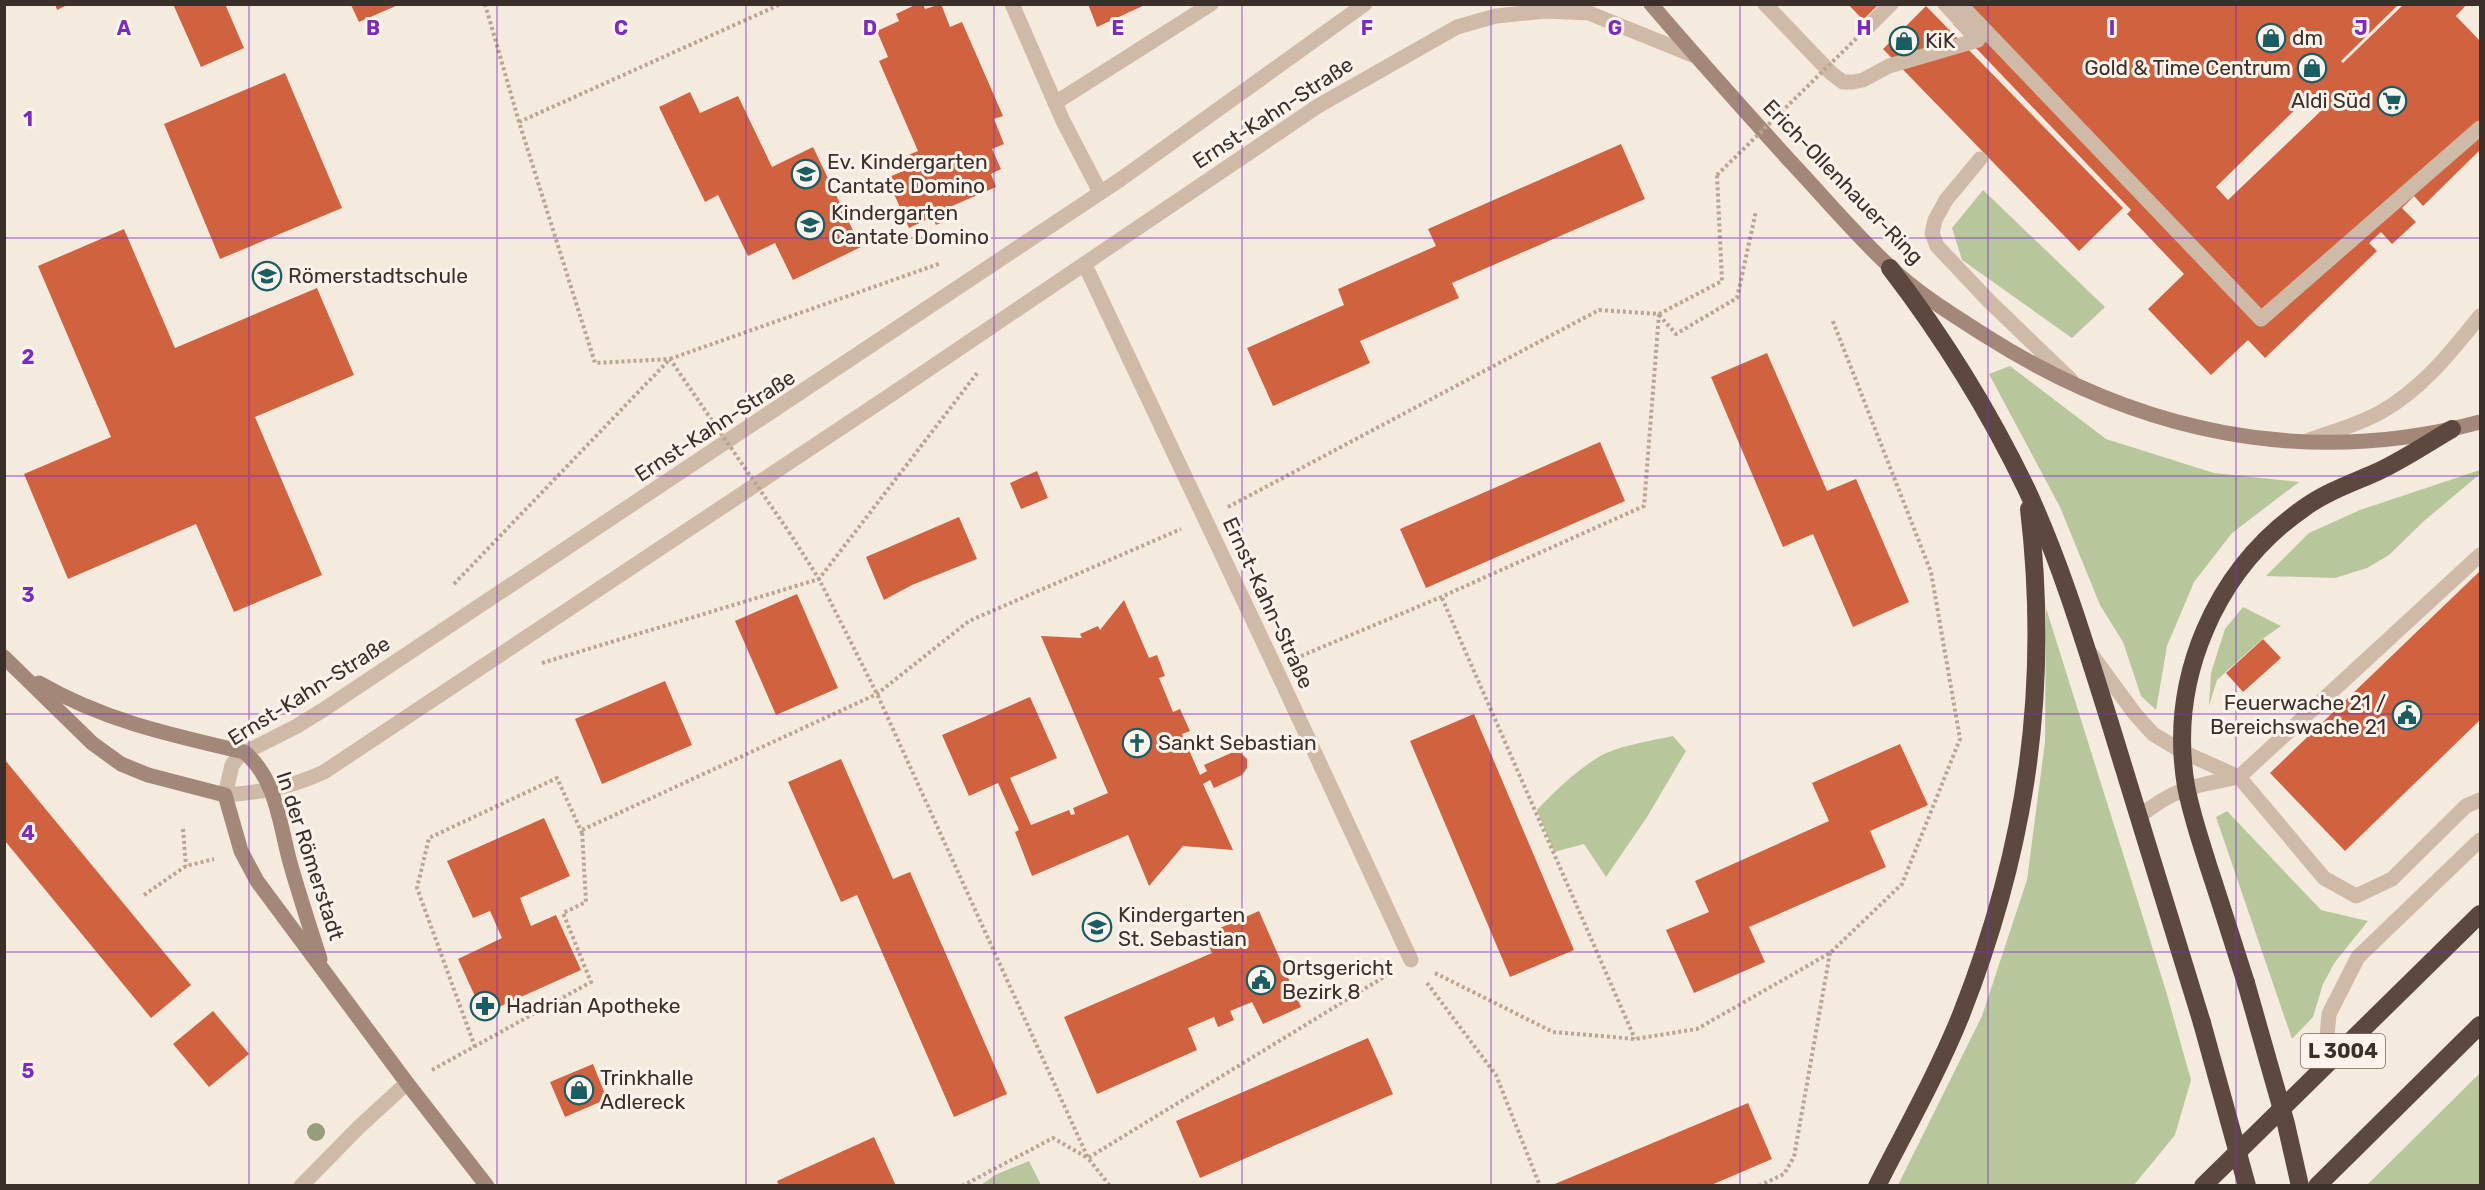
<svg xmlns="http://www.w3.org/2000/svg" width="2485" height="1190" font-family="Rubik,sans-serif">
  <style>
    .green { fill: #b8c69c }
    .building { fill: #d16240; fill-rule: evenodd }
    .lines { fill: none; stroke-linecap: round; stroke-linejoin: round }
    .path { stroke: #bba492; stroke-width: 4; stroke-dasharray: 3 3; stroke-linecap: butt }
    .lane { stroke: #cfbaa8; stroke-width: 15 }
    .street { stroke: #cfbaa8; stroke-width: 15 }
    .secondary { stroke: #a38879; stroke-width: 15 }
    .highway { stroke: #5d483f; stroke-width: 18 }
    .path-bridge { stroke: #bba492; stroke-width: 4; stroke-dasharray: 3 3; stroke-linecap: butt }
    .highway-bridge { stroke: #5d483f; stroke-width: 18 }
    .tree { fill: #979c7b }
    .grid { fill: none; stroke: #7b2cbf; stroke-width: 1.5; stroke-opacity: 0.55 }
    .labels { text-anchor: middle; stroke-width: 6; stroke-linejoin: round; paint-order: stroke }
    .shield { fill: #fcf4ec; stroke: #756a64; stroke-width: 1.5 }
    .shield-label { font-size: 20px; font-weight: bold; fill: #3b2f29 }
    .poi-label { font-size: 21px; fill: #3b2f29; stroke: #fcf4ec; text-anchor: start }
    .street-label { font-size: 21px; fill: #3b2f29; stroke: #fcf4ec }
    .grid-label { font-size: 20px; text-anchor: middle; font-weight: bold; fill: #7b2cbf; stroke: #fcf4ec; stroke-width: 6; stroke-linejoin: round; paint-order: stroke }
  </style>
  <rect width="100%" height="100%" fill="#f5eade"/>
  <!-- green -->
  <g class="green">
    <path d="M1983 190 2105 307 2072 338 1962 260 1952 228Z"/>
    <path d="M2010 366 2106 439 2214 473 2299 482 2232 533 2194 582 2167 646 2156 710 2141 696 2123 642 2100 605 2060 507 1989 374Z"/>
    <path d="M2480 470V474L2424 521 2389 555 2367 568 2335 578 2266 576 2309 533 2360 510Z"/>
    <path d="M2243 607 2281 626 2261 640 2217 680 2209 706 2211 673 2225 629Z"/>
    <path d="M2046 608 2166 991 2191 1080 2175 1135 2134 1185H1898L1982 1016 2027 880 2045 742Z"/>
    <path d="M1673 736 1686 751 1647 817 1606 877 1584 844 1554 852 1537 810C1555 791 1575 772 1597 758 1616 746 1650 741 1673 736Z"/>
    <path d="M2227 811 2321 910 2368 921 2335 962 2323 984 2313 1017 2292 1039 2216 817Z"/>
    <path d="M2480 1073V1185H2367Z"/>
    <path d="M1029 1161 1041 1185H981L995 1175Z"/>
  </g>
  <!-- building -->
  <g class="building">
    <path d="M55 4H69L57 10Z"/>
    <path d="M173 4H225L244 48 201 67Z"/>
    <path d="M917 4H923L925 9 941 4 950 27 962 22 1003 116 994 119 1004 144 992 149 1001 169 991 174 996 187 952 206 957 216 936 225 932 217 909 228 887 178 912 167 906 156 918 151 879 61 888 57 877 31 899 21 896 14Z"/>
    <path d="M1088 4H1147L1097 27Z"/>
    <path d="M1848 4H1879L1863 20Z"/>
    <path d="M1973 4H2399L2341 61 2343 63 2404 4H2467L2456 16 2480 41V150L2423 206 2414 196 2402 208 2416 222 2392 244 2381 232 2369 243 2377 251 2265 358 2248 340 2211 375 2148 309 2184 274 2127 214 2131 210 1953 24ZM2311 94 2324 108 2228 200 2216 187Z"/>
    <path d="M351 5H398L359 22Z"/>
    <path d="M1926 6 2123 208 2079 251 1883 49Z"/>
    <path d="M285 73 342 208 220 259 164 124Z"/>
    <path d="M690 92 700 113 738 96 772 167 813 147 861 247 793 280 775 243 748 256 718 195 705 202 659 107Z"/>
    <path d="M1621 144 1645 199 1452 283 1459 298 1360 341 1370 363 1273 406 1247 348 1344 305 1338 289 1436 246 1428 229Z"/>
    <path d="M124 229 175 348 317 288 354 375 255 417 322 575 234 612 196 524 68 579 24 474 111 437 38 266Z"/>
    <path d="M1767 353 1827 491 1856 479 1909 602 1853 627 1813 534 1783 547 1711 377Z"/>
    <path d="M1600 442 1625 501 1426 588 1400 529Z"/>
    <path d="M1037 471 1048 498 1021 509 1010 483Z"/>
    <path d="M959 517 977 559 912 585 884 600 866 557Z"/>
    <path d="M2480 571V720L2345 851 2270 773Z"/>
    <path d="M797 594 838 688 776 715 735 621Z"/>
    <path d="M1124 600 1149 658 1157 655 1165 676 1159 678 1173 712 1180 709 1190 731 1182 734 1200 775 1207 771 1204 765 1231 753H1241L1247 759V768L1242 775 1214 788 1210 780 1203 784 1233 850 1183 846 1149 886 1128 835 1032 876 1015 832 1019 830 998 783 969 796 942 735 1030 697 1057 758 1010 778 1031 825 1069 810 1071 815 1075 814 1073 808 1108 793 1041 636 1082 638 1080 634 1098 626 1100 630Z"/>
    <path d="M2263 639 2281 658 2243 692 2226 673Z"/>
    <path d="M665 681 692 745 602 784 575 719Z"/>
    <path d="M1474 714 1574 950 1510 977 1410 741Z"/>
    <path d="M1900 744 1928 805 1870 831 1886 867 1749 927 1765 962 1694 993 1666 930 1709 912 1695 881 1829 821 1812 783Z"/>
    <path d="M841 759 893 879 910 872 1007 1094 954 1117 857 895 841 902 788 782Z"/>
    <path d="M5 760 191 985 151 1018 5 841Z"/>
    <path d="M544 818 570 876 520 898 531 926 556 915 581 970 483 1014 458 959 502 938 490 911 473 918 447 861Z"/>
    <path d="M1259 911 1301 1007 1263 1024 1252 1002 1230 1011 1234 1020 1218 1027 1214 1017 1188 1028 1197 1050 1097 1094 1064 1017 1212 953 1204 935Z"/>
    <path d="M213 1011 249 1054 209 1087 173 1044Z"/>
    <path d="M1368 1038 1393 1094 1200 1178 1176 1121Z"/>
    <path d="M593 1064 607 1099 565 1117 550 1082Z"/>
    <path d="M1748 1103 1772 1159 1709 1186H1550Z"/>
    <path d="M874 1137 896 1186H779L777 1181Z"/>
  </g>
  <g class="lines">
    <!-- path -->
    <g class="path">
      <path d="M485 4 519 122 595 363 670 359 700 403"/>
      <path d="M519 122 781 4"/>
      <path d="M1659 315 1676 334 1737 298 1756 211"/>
      <path d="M1228 507 1599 310 1659 314 1722 281 1717 175"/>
      <path d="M789 532 819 579 877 694 1088 1158 1110 1186"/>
      <path d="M454 584 670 359 941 263"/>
      <path d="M1442 598 1635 1039"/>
      <path d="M1301 656 1441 597 1644 506 1659 314"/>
      <path d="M542 663 819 579 978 372"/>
      <path d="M183 829 186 866"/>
      <path d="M144 895 186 866 214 859"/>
      <path d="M1435 973 1553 1032 1635 1039 1697 1029 1830 953 1902 884 1960 739 1931 572 1832 319"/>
      <path d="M1427 983 1496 1075 1540 1186"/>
      <path d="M475 1047 417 888 429 838 557 778 582 833"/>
      <path d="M432 1070 591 982 563 913 586 902 582 830 877 694 969 621 1181 529"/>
      <path d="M962 1186 1053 1138 1088 1158 1387 975"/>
      <path d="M1759 1186 1784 1174 1794 1157 1830 953"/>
    </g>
    <!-- lane -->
    <g class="lane">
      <path d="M1765 4 1831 73 1843 82H1853L1863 80 1889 66 1978 40 1945 4"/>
      <path d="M1960 4 2261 319 2480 128"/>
      <path d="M1055 103 1211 4"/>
      <path d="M1980 159 1946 200 1935 220 1932 233 1937 246 1989 301 2071 380"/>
      <path d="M2307 441C2331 432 2358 425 2381 412 2422 389 2451 352 2480 316"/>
      <path d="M2091 654 2135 714 2153 734 2183 752 2239 777 2324 878 2356 896 2392 879 2466 806 2480 800"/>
      <path d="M2140 816C2176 787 2195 786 2239 777L2480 555"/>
      <path d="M2324 1069 2329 1014 2358 957 2480 840"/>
    </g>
    <!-- street -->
    <g class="street">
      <path d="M1012 4 1063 121 1100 192"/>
      <path d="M1365 4 1121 179 323 710 297 726 240 755 232 765 225 795C263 792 289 788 324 772L892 394 1318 106 1457 27 1496 16 1546 11 1589 13 1695 56"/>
      <path d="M1868 27 1891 4"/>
      <path d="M1085 265 1275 667 1411 960"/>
      <path d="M301 1186 359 1127 407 1083"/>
    </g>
    <!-- secondary -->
    <g class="secondary">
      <path d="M1651 4C1696 57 1743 109 1790 161 1823 196 1854 233 1889 266 1917 293 1953 315 1986 336 2137 432 2305 469 2480 422"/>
      <path d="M4 657 92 743 121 764 148 775 225 795 241 851 257 881 407 1083 487 1186"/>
      <path d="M39 683C105 721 171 735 244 752 277 778 280 828 291 866 300 897 310 928 320 959"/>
    </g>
    <!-- highway -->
    <g class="highway">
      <path d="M1890 268C1943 337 1988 409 2026 488 2061 563 2085 644 2110 723 2141 823 2172 923 2202 1023"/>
      <path d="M2246 983C2233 943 2221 904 2208 865 2200 839 2191 813 2186 786 2168 679 2215 570 2304 508 2326 492 2352 483 2377 472 2403 460 2428 443 2452 429"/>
      <path d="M1877 1186C1906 1129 1937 1074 1961 1015 2027 847 2050 688 2029 509"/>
      <path d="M2203 1186 2480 914"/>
      <path d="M2317 1186 2480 1025"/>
    </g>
    <!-- path-bridge -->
    <g class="path-bridge">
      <path d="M1717 175 1868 27"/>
      <path d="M700 403 789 532"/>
    </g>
    <!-- highway-bridge -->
    <g class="highway-bridge">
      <path d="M2246 983 2286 1124 2300 1186"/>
      <path d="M2202 1023 2247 1186"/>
    </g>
  </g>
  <!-- trees -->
  <circle class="tree" cx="316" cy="1132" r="9"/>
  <!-- grid -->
  <path class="grid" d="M249 4V1186M497 4V1186M746 4V1186M994 4V1186M1242 4V1186M1491 4V1186M1740 4V1186M1988 4V1186M2236 4V1186M4 238H2480M4 476H2480M4 714H2480M4 952H2480"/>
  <!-- icons -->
  <defs>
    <g id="shop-ring" transform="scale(1.5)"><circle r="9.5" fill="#fcf4ec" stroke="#1a5d62" stroke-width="1.5"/><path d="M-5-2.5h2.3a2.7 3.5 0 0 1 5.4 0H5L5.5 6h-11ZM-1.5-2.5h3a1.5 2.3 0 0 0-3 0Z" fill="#1a5d62"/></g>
    <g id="supermarket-ring" transform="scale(1.5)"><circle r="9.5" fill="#fcf4ec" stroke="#1a5d62" stroke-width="1.5"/><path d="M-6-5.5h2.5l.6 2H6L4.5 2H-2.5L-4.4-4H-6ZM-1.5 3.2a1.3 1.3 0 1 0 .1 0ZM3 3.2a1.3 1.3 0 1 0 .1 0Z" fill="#1a5d62"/></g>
    <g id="school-ring" transform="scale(1.5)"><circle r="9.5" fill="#fcf4ec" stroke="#1a5d62" stroke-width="1.5"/><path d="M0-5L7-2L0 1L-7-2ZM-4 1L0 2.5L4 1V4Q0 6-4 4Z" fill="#1a5d62"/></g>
    <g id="civic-ring" transform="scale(1.5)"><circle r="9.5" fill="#fcf4ec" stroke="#1a5d62" stroke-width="1.5"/><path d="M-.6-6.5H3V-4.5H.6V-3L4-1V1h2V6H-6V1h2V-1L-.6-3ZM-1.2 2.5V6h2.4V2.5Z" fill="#1a5d62"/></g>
    <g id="church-ring" transform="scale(1.5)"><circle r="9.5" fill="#fcf4ec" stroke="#1a5d62" stroke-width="1.5"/><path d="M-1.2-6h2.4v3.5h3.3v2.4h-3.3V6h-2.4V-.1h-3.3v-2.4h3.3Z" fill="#1a5d62"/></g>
    <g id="pharmacy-ring" transform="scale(1.5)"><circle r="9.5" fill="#fcf4ec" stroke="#1a5d62" stroke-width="1.5"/><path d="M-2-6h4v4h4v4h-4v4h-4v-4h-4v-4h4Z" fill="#1a5d62"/></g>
  </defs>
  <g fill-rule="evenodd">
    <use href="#shop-ring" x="2271" y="38"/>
    <use href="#shop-ring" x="1904" y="41"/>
    <use href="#shop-ring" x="2312" y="68"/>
    <use href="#supermarket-ring" x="2392" y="101"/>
    <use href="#school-ring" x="806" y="174"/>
    <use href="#school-ring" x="810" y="225"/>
    <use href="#school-ring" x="267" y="276"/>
    <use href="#civic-ring" x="2407" y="715"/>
    <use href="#church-ring" x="1137" y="743"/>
    <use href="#school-ring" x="1097" y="927"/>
    <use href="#civic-ring" x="1261" y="980"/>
    <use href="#pharmacy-ring" x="485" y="1006"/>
    <use href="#shop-ring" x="579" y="1090"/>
  </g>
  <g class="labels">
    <!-- shield labels -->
    <rect class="shield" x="2301" y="1034" width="84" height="34" rx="4.5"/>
    <g class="shield-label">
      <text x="2343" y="1058">L 3004</text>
    </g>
    <!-- poi labels -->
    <g class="poi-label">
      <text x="2292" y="45">dm</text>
      <text x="1925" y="48">KiK</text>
      <text x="2291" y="75" text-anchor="end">Gold &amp; Time Centrum</text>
      <text x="2371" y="108" text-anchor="end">Aldi Süd</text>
      <text x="827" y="169">Ev. Kindergarten<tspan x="827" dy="24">Cantate Domino</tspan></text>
      <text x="831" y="220">Kindergarten<tspan x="831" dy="24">Cantate Domino</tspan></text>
      <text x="288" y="283">Römerstadtschule</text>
      <text x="2386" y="710" text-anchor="end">Feuerwache 21 /<tspan x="2386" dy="24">Bereichswache 21</tspan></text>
      <text x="1158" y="750">Sankt Sebastian</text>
      <text x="1118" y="922">Kindergarten<tspan x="1118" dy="24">St. Sebastian</tspan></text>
      <text x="1282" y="975">Ortsgericht<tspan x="1282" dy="24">Bezirk 8</tspan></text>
      <text x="506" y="1013">Hadrian Apotheke</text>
      <text x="600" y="1085">Trinkhalle<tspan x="600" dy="24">Adlereck</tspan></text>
    </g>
    <!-- street labels -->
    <g class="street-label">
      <text transform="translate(1273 113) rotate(-33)" y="7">Ernst-Kahn-Straße</text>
      <text transform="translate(1843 182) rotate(46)" y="7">Erich-Ollenhauer-Ring</text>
      <text transform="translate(715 426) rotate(-33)" y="7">Ernst-Kahn-Straße</text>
      <text transform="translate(1268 603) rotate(65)" y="7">Ernst-Kahn-Straße</text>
      <text transform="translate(309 691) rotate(-32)" y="7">Ernst-Kahn-Straße</text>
      <text transform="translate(310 856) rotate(72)" y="7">In der Römerstadt</text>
    </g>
  </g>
  <g class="grid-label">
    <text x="124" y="35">A</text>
    <text x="373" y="35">B</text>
    <text x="621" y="35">C</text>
    <text x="870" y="35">D</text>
    <text x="1118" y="35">E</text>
    <text x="1367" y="35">F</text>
    <text x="1615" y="35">G</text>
    <text x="1864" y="35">H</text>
    <text x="2112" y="35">I</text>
    <text x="2361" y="35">J</text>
    <text x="28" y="126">1</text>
    <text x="28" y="364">2</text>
    <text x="28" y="602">3</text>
    <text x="28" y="840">4</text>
    <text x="28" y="1078">5</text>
  </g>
  <!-- border -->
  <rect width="2485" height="1190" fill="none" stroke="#3b2f29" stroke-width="12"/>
</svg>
